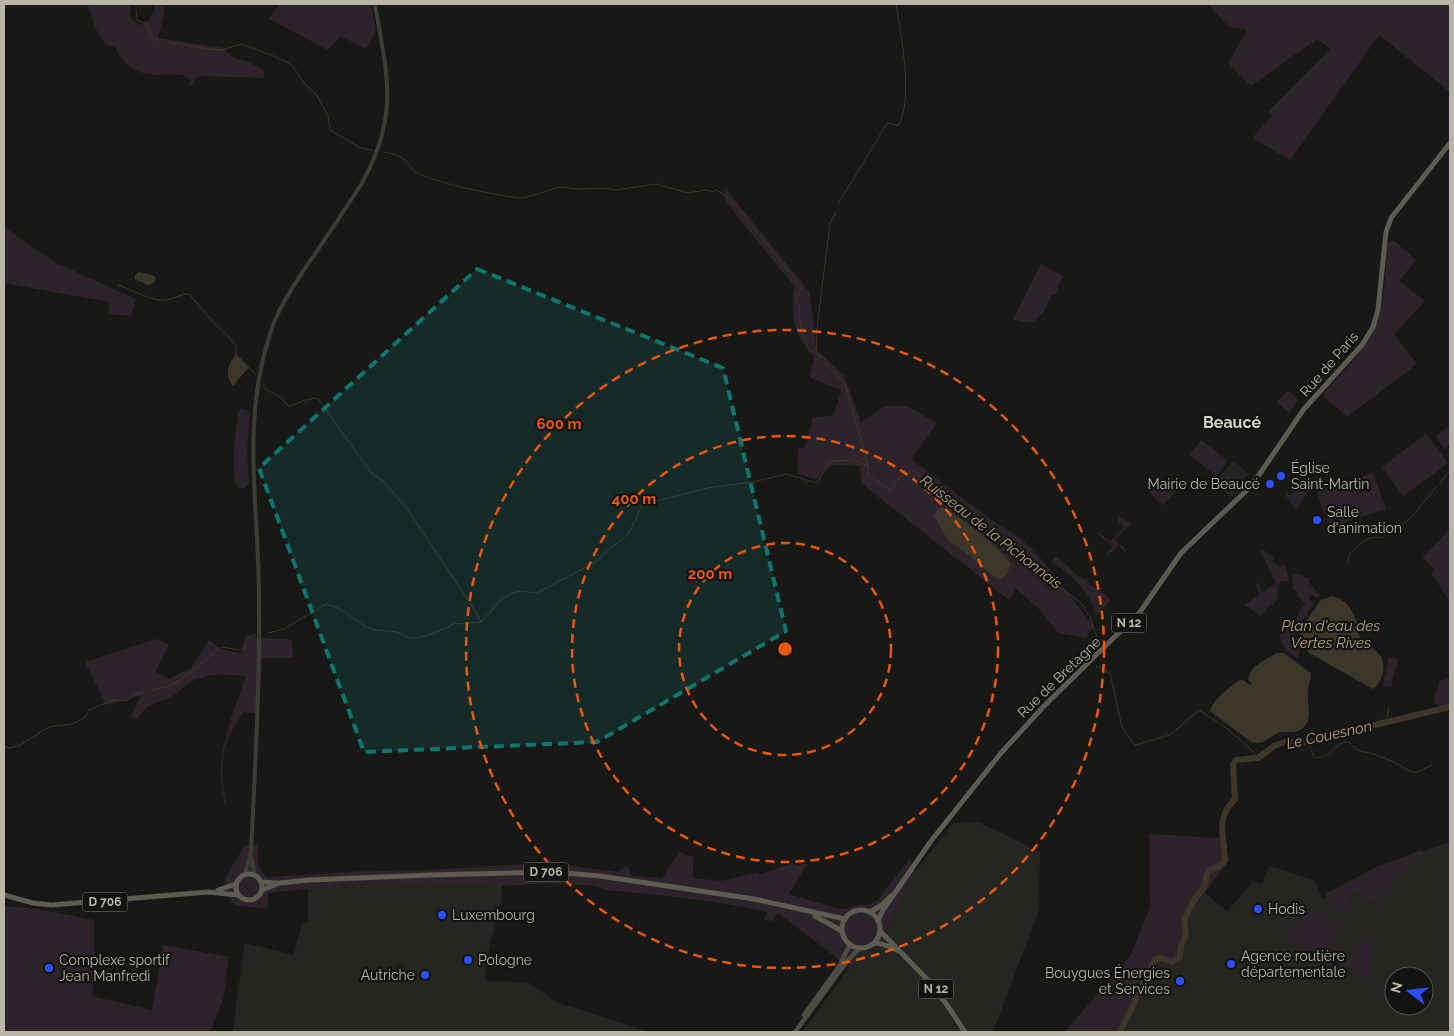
<svg xmlns="http://www.w3.org/2000/svg" width="1454" height="1036" font-family="Raleway,sans-serif">
  <style>
    .built { fill: #252522; fill-rule: evenodd }
    .green { fill: #2d242b }
    .water { fill: #3d362b }
    .lines { fill: none; stroke-linecap: round; stroke-linejoin: round }
    .stream { stroke: #3d362b; stroke-width: 1 }
    .river { stroke: #3d362b; stroke-width: 6 }
    .tertiary { stroke: #3d3d37; stroke-width: 4 }
    .secondary { stroke: #4d4d45; stroke-width: 4.5 }
    .primary { stroke: #5c5c53; stroke-width: 5 }
    .marked { fill: #0f766e; fill-opacity: 0.2; stroke: #0f766e; stroke-width: 4; stroke-dasharray: 10 6; stroke-linejoin: round }
    .ring { fill: none; stroke: #e8590c; stroke-width: 2.5; stroke-dasharray: 9 6 }
    .poi-dot { fill: #2b50fb; stroke: #131311; stroke-width: 2 }
    .labels { text-anchor: middle; stroke-width: 4.5; stroke-linejoin: round; paint-order: stroke }
    .shield { fill: #131311; stroke: #87857a; stroke-width: 1 }
    .shield-label { font-size: 12px; font-weight: bold; fill: #b9b6a7 }
    .street-label { font-size: 14px; fill: #b9b6a7; stroke: #131311 }
    .poi-label { font-size: 14px; fill: #b9b6a7; stroke: #131311; text-anchor: start }
    .water-label { font-size: 15px; font-style: italic; fill: #b5a07c; stroke: #131311 }
    .quarter-label { font-size: 16px; font-weight: bold; fill: #d4d3c8; stroke: #131311 }
    .centre { fill: #e8590c; stroke: #131311; stroke-width: 2.5 }
    .ring-label { font-size: 15px; text-anchor: middle; font-weight: bold; fill: #e8590c; stroke: #131311; stroke-width: 4.5; stroke-linejoin: round; paint-order: stroke }
  </style>
  <rect width="100%" height="100%" fill="#181816"/>
  <!-- built -->
  <g class="built">
    <path d="M1233 461 1249 474 1243 479 1247 482 1231 497 1215 482Z"/>
    <path d="M978 822 1040 852 1039 910 993 1032H802L862 951 879 946 915 872 953 823Z"/>
    <path d="M1450 842V1032H1124L1144 974 1151 971 1154 961 1157 958 1181 946 1189 937 1188 915 1205 893 1227 911 1253 882 1262 884 1269 866 1314 880 1322 898 1380 867ZM1394 976H1424V1006H1394Z"/>
    <path d="M358 884 502 886 500 917 494 928 485 965V981L528 982 556 1002 649 1032H233L236 1010 235 1009 245 943 294 955 302 922 308 921V889Z"/>
  </g>
  <!-- green -->
  <g class="green">
    <path d="M87 4H131L130 18 139 25C150 23 154 14 155 4H165L163 20 158 38 224 48 233 58 246 61 263 69 265 78 201 76 195 79 192 85H189L190 79 183 75C162 73 143 80 126 63 121 57 117 54 115 46 99 49 92 16 87 4Z"/>
    <path d="M280 4H371L376 30 366 49 341 36 328 50 269 19Z"/>
    <path d="M1210 4H1450V92L1379 35 1290 160 1252 138 1272 116 1268 112 1330 49 1317 39 1251 86 1228 63 1247 30 1229 27 1212 9Z"/>
    <path d="M726 189 810 292 816 349 844 375 861 423 884 406H907L937 423 911 459 990 519 1021 538 1043 561 1094 627 1086 638 1058 633 1038 608 1016 589 1009 600 861 483 860 466 833 465 816 479 797 474 798 448H804L813 418 834 415 841 390 810 378 814 356C791 333 792 316 794 286L724 200Z"/>
    <path d="M4 227 56 263 136 299 131 316 108 314 109 302 4 283Z"/>
    <path d="M1391 241H1394L1416 260 1399 281 1425 301 1394 334 1417 364 1347 417 1322 395C1340 375 1363 353 1375 328 1386 305 1385 270 1387 244Z"/>
    <path d="M1041 264 1063 276 1058 286 1056 295 1053 294C1048 299 1048 307 1043 313 1041 316 1037 317 1035 322H1023L1013 319Z"/>
    <path d="M1288 391 1299 400 1289 413 1276 402Z"/>
    <path d="M240 408 250 412 247 454 249 483 244 488C241 488 239 489 237 486 231 477 235 418 240 408Z"/>
    <path d="M1450 425V444L1444 449 1435 436Z"/>
    <path d="M1426 434 1448 463 1403 496 1382 467Z"/>
    <path d="M1201 440 1228 461 1216 476 1189 455Z"/>
    <path d="M1373 473 1386 509 1329 528 1317 492Z"/>
    <path d="M1303 474 1308 478C1311 491 1303 500 1296 510L1286 496 1287 493 1291 496 1293 493 1289 490Z"/>
    <path d="M1159 476 1176 491 1163 505 1147 490Z"/>
    <path d="M1120 517 1131 523 1115 539 1126 550V552L1118 545 1108 556 1106 554 1113 547 1097 533 1099 532 1110 542 1124 527 1117 520Z"/>
    <path d="M1450 528V602L1431 573 1435 570 1422 557 1441 539Z"/>
    <path d="M1259 549 1264 550 1274 558 1272 561 1280 567 1282 564 1286 567 1289 581H1282L1278 584V600L1277 599 1273 606 1271 604 1261 616 1245 605 1260 594 1255 585 1258 583 1263 592 1276 583Z"/>
    <path d="M1056 556 1082 579 1088 580 1087 583 1102 592 1111 600 1096 616C1088 587 1074 579 1051 561Z"/>
    <path d="M1294 573 1310 579 1308 582 1318 593 1321 592 1318 598 1311 595 1309 598 1314 603 1296 631 1295 640 1300 652 1297 658 1287 651 1279 637 1291 622 1295 620 1305 603 1297 595 1298 593 1293 589 1292 576Z"/>
    <path d="M245 636 292 640 293 658H262L259 714 243 712C236 724 227 737 224 751 220 768 224 788 226 805H225C213 757 230 721 246 677 228 673 204 673 188 684 184 687 181 691 176 694 159 706 151 698 137 719L131 717 140 696 106 705 85 662 157 639 169 645 155 672 169 679 191 668 209 640 220 649 241 653Z"/>
    <path d="M1389 657 1398 659 1391 687 1383 685Z"/>
    <path d="M1450 678V706L1439 708 1434 701 1439 681Z"/>
    <path d="M1149 834 1218 838 1227 842 1226 864 1188 915 1189 937 1181 946 1182 957 1172 966 1157 958 1154 961 1151 971 1144 974 1124 1032H1065L1131 955 1150 907Z"/>
    <path d="M245 845H258C258 858 256 871 268 877L364 871 428 870 528 864 563 865 618 872 625 866 630 869V875L662 878 679 852 693 857V878L720 881 757 873 759 875 792 863 797 865 807 864 789 894 839 909H845L857 905H869L878 899 910 858 915 872 879 946 862 951 850 968 778 913 772 921 764 920 767 912C713 900 659 895 604 890L597 886 586 885 548 883 502 886 358 884 268 893V908L264 909 235 905 224 892 226 876Z"/>
    <path d="M1422 850 1424 855 1410 866 1403 876 1399 875 1386 895 1382 892 1380 904 1355 890 1340 915C1331 908 1326 906 1327 893L1378 866Z"/>
    <path d="M4 906 37 909 94 920V964L92 996 152 1010 163 945 229 957 223 1000 210 1032H4Z"/>
    <path d="M1314 906C1320 907 1336 923 1344 928L1321 962 1284 936Z"/>
    <path d="M1365 936 1373 947 1369 978 1346 965Z"/>
  </g>
  <!-- water -->
  <g class="water">
    <path d="M138 272 153 275 156 278 154 283 147 285 135 279V276Z"/>
    <path d="M236 354 249 367 233 386C224 375 228 364 236 354Z"/>
    <path d="M942 507C954 511 1006 553 1011 564L1007 574 1001 579 995 578 970 556 947 539 934 515 938 509Z"/>
    <path d="M1332 596C1346 599 1353 610 1357 623 1358 627 1358 631 1359 635 1367 651 1387 649 1383 672 1381 679 1379 685 1373 689L1309 653 1301 642 1300 634 1304 624 1321 600Z"/>
    <path d="M1277 653H1283L1311 673C1311 680 1308 686 1308 693 1307 705 1314 722 1300 730 1293 734 1284 730 1276 734 1267 739 1263 745 1251 742L1210 711C1214 698 1229 688 1239 680H1243L1250 685 1252 684 1248 679C1250 666 1266 659 1277 653Z"/>
  </g>
  <g class="lines">
    <!-- stream -->
    <g class="stream">
      <path d="M136 9 137 20 146 24 154 38 160 41"/>
      <path d="M166 42 208 49 222 50 241 44 271 55 287 62 294 68 304 83 316 94 328 116 330 130 359 147 373 151"/>
      <path d="M384 152C390 153 401 156 405 160 410 165 412 171 419 174 448 186 487 193 518 198H524L560 187 580 189 603 188 616 190 656 184 688 193 706 190 713 192 715 190 722 193 738 208 802 288 797 294 796 302 800 305C797 320 804 339 810 352"/>
      <path d="M838 204 886 125 889 123 898 126C914 100 901 35 896 4"/>
      <path d="M836 213 830 223 817 328 816 353 825 359 827 365 845 384 868 466 867 474 891 491 897 480 911 469 917 473 933 490 964 514 1043 570 1057 585 1081 603 1090 617 1099 643 1087 656 1088 658"/>
      <path d="M118 285C133 290 152 302 167 300 175 298 180 294 189 294L215 324 230 338 236 346V355"/>
      <path d="M248 367 256 375"/>
      <path d="M264 383V388L280 397 287 405 291 406 305 400 316 398 319 400 372 474 383 481 409 511 474 609 481 622"/>
      <path d="M1440 483 1450 471"/>
      <path d="M1388 536 1413 516 1436 487"/>
      <path d="M1349 562 1348 556C1358 545 1368 534 1383 538"/>
      <path d="M268 633 284 629 326 604C343 608 349 616 363 625 373 632 386 630 397 632 402 633 406 638 411 638 420 640 448 628 455 623L459 624 481 622 502 599 510 594 520 591 537 593 592 564 629 533 642 505 707 488 753 482 786 474 817 483 830 461 854 460 868 466"/>
      <path d="M1096 666 1110 673 1122 727 1135 745 1170 735 1199 710C1221 724 1242 738 1258 758"/>
      <path d="M152 690 170 686 182 679 206 660 214 652 222 647 239 650 245 648 246 639 251 635H255"/>
      <path d="M1386 723 1389 707"/>
      <path d="M1308 742 1314 757C1328 761 1335 743 1348 741L1357 750 1374 754 1394 762 1411 772H1418L1432 765"/>
      <path d="M4 747 10 748 20 745 49 727 72 724 84 718 89 710 113 700 126 701 132 696 142 692"/>
    </g>
    <!-- river -->
    <path class="river" d="M1120 1032 1155 959 1161 958 1172 962 1180 957 1181 946 1186 935 1184 920 1188 912 1195 899 1204 888 1207 874 1211 869 1216 868 1225 861C1224 837 1215 818 1235 799L1233 765 1236 760 1258 758 1274 746 1282 743 1287 741 1296 743 1309 742 1328 736 1450 707"/>
    <!-- tertiary -->
    <g class="tertiary">
      <path d="M251 856 255 876"/>
      <path d="M245 875 251 852C255 768 260 683 259 599 259 508 241 426 269 337 277 309 294 285 310 261 328 235 345 209 362 183 400 114 387 76 375 4"/>
    </g>
    <!-- secondary -->
    <g class="secondary">
      <path d="M804 1015 840 965 850 944"/>
      <path d="M795 1032 848 960 860 948"/>
    </g>
    <!-- primary -->
    <g class="primary">
      <circle cx="249" cy="887" r="13"/>
      <path d="M261 882 277 883"/>
      <path d="M218 890 236 884"/>
      <path d="M262 890 280 883 309 880 430 875 553 872 600 876 754 899 845 919"/>
      <path d="M4 895 33 903 52 905 208 892 238 895"/>
      <circle cx="861" cy="929" r="19"/>
      <path d="M870 912 882 905 891 896"/>
      <path d="M815 916 842 931"/>
      <path d="M878 921 883 910 931 841 1001 753 1044 706 1140 612 1181 553 1247 490 1259 475 1304 409 1362 345 1373 327 1378 310 1386 232 1391 218 1450 143"/>
      <path d="M880 931 927 979 947 1005 965 1032"/>
      <path d="M874 943 882 944 897 950"/>
    </g>
  </g>
  <!-- marked area -->
  <path class="marked" d="M477 269 723 368 786 631 597 742 364 752 259 468Z"/>
  <!-- distance rings -->
  <g class="ring">
    <circle cx="785" cy="649" r="106"/>
    <circle cx="785" cy="649" r="213"/>
    <circle cx="785" cy="649" r="319"/>
  </g>
  <!-- markers -->
  <g class="poi-dot">
    <circle cx="1281" cy="476" r="5"/>
    <circle cx="1270" cy="484" r="5"/>
    <circle cx="1317" cy="520" r="5"/>
    <circle cx="1258" cy="909" r="5"/>
    <circle cx="442" cy="915" r="5"/>
    <circle cx="468" cy="960" r="5"/>
    <circle cx="1231" cy="964" r="5"/>
    <circle cx="49" cy="968" r="5"/>
    <circle cx="425" cy="975" r="5"/>
    <circle cx="1180" cy="981" r="5"/>
  </g>
  <g class="labels">
    <!-- shield labels -->
    <g class="shield">
      <rect x="1111.5" y="613.5" width="35" height="19" rx="4"/>
      <rect x="523.5" y="862.5" width="45" height="19" rx="4"/>
      <rect x="82.5" y="892.5" width="45" height="19" rx="4"/>
      <rect x="918.5" y="979.5" width="35" height="19" rx="4"/>
    </g>
    <g class="shield-label">
      <text x="1129" y="627">N 12</text>
      <text x="546" y="876">D 706</text>
      <text x="105" y="906">D 706</text>
      <text x="936" y="993">N 12</text>
    </g>
    <!-- street labels -->
    <g class="street-label">
      <text transform="translate(1329 364) rotate(-49)" y="5">Rue de Paris</text>
      <text transform="translate(1059 677) rotate(-44)" y="5">Rue de Bretagne</text>
    </g>
    <!-- poi labels -->
    <g class="poi-label">
      <text x="1291" y="473">Église<tspan x="1291" dy="16">Saint-Martin</tspan></text>
      <text x="1260" y="489" text-anchor="end">Mairie de Beaucé</text>
      <text x="1327" y="517">Salle<tspan x="1327" dy="16">d'animation</tspan></text>
      <text x="1268" y="914">Hodis</text>
      <text x="452" y="920">Luxembourg</text>
      <text x="1241" y="961">Agence routière<tspan x="1241" dy="16">départementale</tspan></text>
      <text x="59" y="965">Complexe sportif<tspan x="59" dy="16">Jean Manfredi</tspan></text>
      <text x="478" y="965">Pologne</text>
      <text x="1170" y="978" text-anchor="end">Bouygues Énergies<tspan x="1170" dy="16">et Services</tspan></text>
      <text x="415" y="980" text-anchor="end">Autriche</text>
    </g>
    <!-- water labels -->
    <g class="water-label">
      <text transform="translate(991 532) rotate(38)" y="5">Ruisseau de la Pichonnais</text>
      <text x="1331" y="631">Plan d'eau des<tspan x="1331" dy="17">Vertes Rives</tspan></text>
      <text transform="translate(1329 735) rotate(-12)" y="5">Le Couesnon</text>
    </g>
    <!-- quarter labels -->
    <g class="quarter-label">
      <text x="1232" y="428">Beaucé</text>
    </g>
  </g>
  <circle cx="785" cy="649" r="8" class="centre"/>
  <g class="ring-label">
    <text x="559" y="429">600 m</text>
    <text x="634" y="504">400 m</text>
    <text x="710" y="579">200 m</text>
  </g>
  <!-- border -->
  <rect width="1454" height="1036" fill="none" stroke="#b9b6a7" stroke-width="10"/>
  <!-- north arrow -->
  <g transform="translate(1409 991) rotate(286)"><circle r="24" fill="#131311" stroke="#55544d"/>
  <path d="M0-4L9 19L0 12L-9 19Z" fill="#2b50fb"/>
  <text y="-8" font-size="14" font-weight="bold" text-anchor="middle" fill="#b9b6a7">N</text>
  </g>
</svg>
